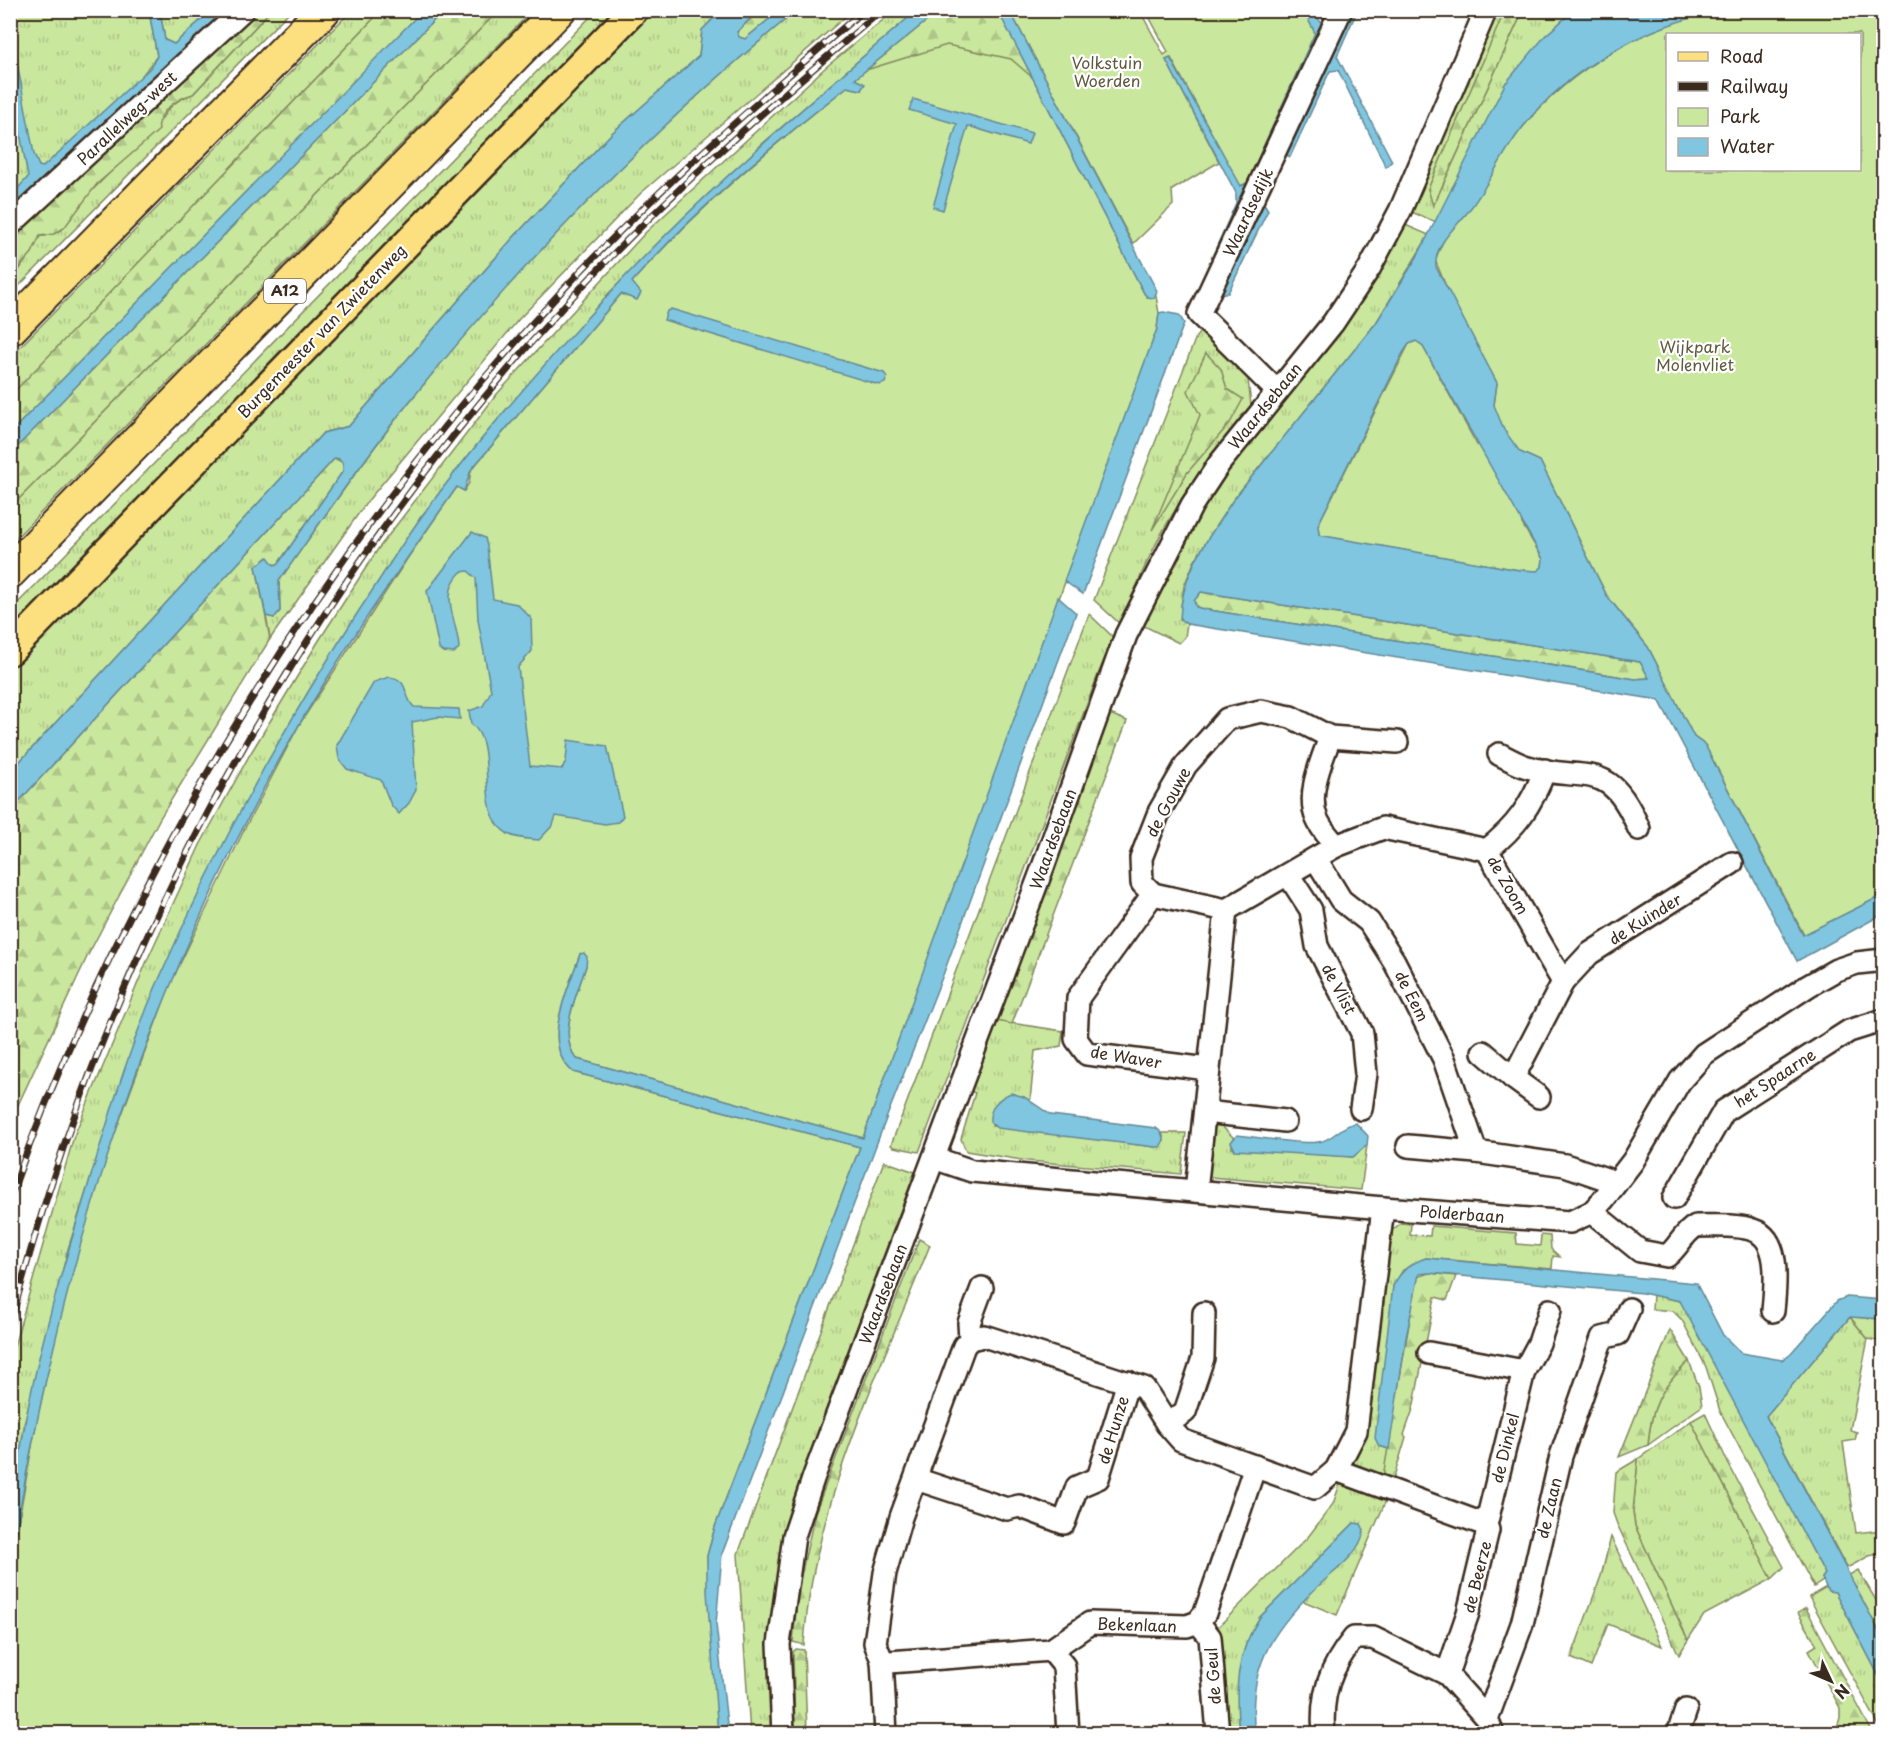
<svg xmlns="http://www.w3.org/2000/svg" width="1894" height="1744" font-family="'Playpen Sans',sans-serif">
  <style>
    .grass { fill: url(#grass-tufts); stroke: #82885e; stroke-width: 1.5 }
    .forest { fill: url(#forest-firs); stroke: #82885e; stroke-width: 1.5 }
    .green { fill: #cae79e; stroke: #82885e; stroke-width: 1.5; fill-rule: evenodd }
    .water { fill: #80c6e1; stroke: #648893; stroke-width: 1.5; fill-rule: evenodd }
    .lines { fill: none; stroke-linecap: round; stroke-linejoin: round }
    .minor-casing { stroke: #3b2a1e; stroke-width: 26 }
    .major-casing { stroke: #3b2a1e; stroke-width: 32 }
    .highway-casing { stroke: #3b2a1e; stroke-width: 36 }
    .minor { stroke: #fff; stroke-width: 21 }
    .major { stroke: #fce080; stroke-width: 27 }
    .highway { stroke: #fce080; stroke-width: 32 }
    .rail-casing { stroke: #3b2a1e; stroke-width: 7 }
    .rail { stroke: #fff; stroke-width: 4.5; stroke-dasharray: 14; stroke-linecap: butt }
    .labels { text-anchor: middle; stroke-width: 4.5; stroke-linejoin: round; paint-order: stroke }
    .shield { fill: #fff; stroke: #766a62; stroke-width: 1.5 }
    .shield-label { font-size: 15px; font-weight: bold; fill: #3b2a1e }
    .park-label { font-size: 16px; fill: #5f593e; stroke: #fff }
    .street-label { font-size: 16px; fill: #3b2a1e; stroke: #fff }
  </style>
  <defs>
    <pattern id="grass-tufts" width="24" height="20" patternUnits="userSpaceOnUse" patternTransform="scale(1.5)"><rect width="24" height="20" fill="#cae79e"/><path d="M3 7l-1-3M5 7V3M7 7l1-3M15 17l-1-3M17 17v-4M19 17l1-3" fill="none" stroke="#aec688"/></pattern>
    <pattern id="forest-firs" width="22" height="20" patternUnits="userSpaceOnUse" patternTransform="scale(1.5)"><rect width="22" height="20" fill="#cae79e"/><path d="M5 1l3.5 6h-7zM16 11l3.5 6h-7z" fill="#aec688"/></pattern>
  </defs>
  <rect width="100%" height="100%" fill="#fff"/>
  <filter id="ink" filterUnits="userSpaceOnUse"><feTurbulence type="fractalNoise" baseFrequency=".0167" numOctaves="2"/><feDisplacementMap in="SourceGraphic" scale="12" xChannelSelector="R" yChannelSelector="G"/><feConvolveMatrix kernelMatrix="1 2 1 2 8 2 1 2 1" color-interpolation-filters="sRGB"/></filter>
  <g filter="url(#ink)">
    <!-- grass -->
    <g class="grass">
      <path d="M11 11H149L157 56 138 81 11 196Z"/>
      <path d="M160 11H211L174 44 165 40Z"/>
      <path d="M270 11H290L11 294V277L20 269 40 236H46L158 125C166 109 176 99 193 94Z"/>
      <path d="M351 11H381L11 396 10 357Z"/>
      <path d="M498 11H532L11 543V507Z"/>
      <path d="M596 11H622L11 635V610Z"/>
      <path d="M648 11H721L702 30 699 56 612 133 512 239 349 426 323 433 11 771V664Z"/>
      <path d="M796 11H852L641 193 519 319 366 503 270 639 266 616 274 618 280 611 279 581C322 520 364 459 410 401 524 259 655 125 796 11Z"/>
      <path d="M894 11H902L908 18 761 145 608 294 474 449 420 518 195 902 155 989 121 1082 68 1249 25 1421 11 1517V1357L74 1136 149 956 200 845 249 756 318 642 378 549 497 394 646 232 826 67Z"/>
      <path d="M1495 11H1505L1428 189 1434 204 1523 11H1573L1545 36 1436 222 1409 211Z"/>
      <path d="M1403 224 1429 235 1376 323 1233 500 1216 526 1194 562 1184 586 1181 606 1184 622 1187 624 1185 637 1179 643 1142 625 1167 570 1215 486 1311 367 1360 301Z"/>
      <path d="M1202 329 1247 371 1251 405C1212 452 1174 505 1148 560 1138 581 1130 603 1120 624L1094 600 1196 337Z"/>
      <path d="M1089 614 1114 638 1099 672 919 1152 894 1147 891 1145Z"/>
      <path d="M997 1021 1063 1031 1061 1046 1035 1051 1030 1101 1024 1097 992 1126 1155 1147 1164 1140 1162 1133H1186L1181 1174 1028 1161 966 1151 961 1139 975 1093 970 1091Z"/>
      <path d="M1214 1119 1233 1137 1232 1148 1353 1157 1367 1145 1361 1190 1210 1177Z"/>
      <path d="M884 1161 915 1172 823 1418 789 1519 773 1733H750L738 1554Z"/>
      <path d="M1401 1223 1411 1224 1410 1235 1430 1236 1431 1226 1516 1233 1517 1244 1540 1246 1541 1235 1550 1236 1551 1249 1560 1257 1553 1256 1552 1269 1426 1258 1403 1270 1393 1286 1379 1446 1389 1449 1383 1477 1352 1466 1348 1461 1391 1231Z"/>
      <path d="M1653 1295 1680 1301 1685 1307 1825 1574 1822 1578 1823 1581 1814 1587 1720 1411 1706 1367 1682 1320 1673 1311 1652 1309Z"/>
      <path d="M1850 1317 1868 1339 1850 1430 1857 1432 1855 1440 1843 1442 1856 1533 1881 1530 1883 1553 1869 1556 1847 1568 1766 1416Z"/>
      <path d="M1689 1361 1699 1387 1702 1406 1648 1445C1651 1406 1660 1389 1689 1361Z"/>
      <path d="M1691 1421 1772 1579 1704 1615 1688 1640 1635 1526 1633 1512 1638 1459Z"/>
      <path d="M1341 1481 1387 1498 1337 1615 1303 1601 1354 1523 1260 1617C1239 1649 1235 1696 1239 1733H1226L1214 1631 1308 1537 1333 1504Z"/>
      <path d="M1611 1537 1662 1646 1608 1624 1591 1667 1571 1658 1601 1576Z"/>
      <path d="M1858 1570 1883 1612V1639L1849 1575Z"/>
      <path d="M1826 1587 1835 1592 1883 1684V1733L1809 1597Z"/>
    </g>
    <!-- forest -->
    <g class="forest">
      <path d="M998 10 1053 115 854 80 939 11Z"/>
      <path d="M1505 10 1523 11 1433 206 1428 189Z"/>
      <path d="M227 11H270L193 94C179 98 155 112 159 130L97 184 64 228 54 234 40 236 32 253 11 277V216Z"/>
      <path d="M381 11H423L11 432 10 396Z"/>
      <path d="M443 11H498L11 507V453Z"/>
      <path d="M758 11H779L745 39 739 37 737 32Z"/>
      <path d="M1206 353 1221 369 1227 389 1243 399 1230 423 1187 473 1152 530 1200 415 1188 391Z"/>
      <path d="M335 458 343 463V471L278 564 256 566 270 639 160 818 87 957 11 1120V810Z"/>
      <path d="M1201 592 1640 662 1649 678 1635 679 1203 609 1196 607 1194 600Z"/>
      <path d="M1110 714 1127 721 1012 1024 997 1021Z"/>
      <path d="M919 1239 930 1245C879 1374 813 1504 804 1645L793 1642 798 1589 815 1513Z"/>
      <path d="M1429 1273 1456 1276 1447 1300 1435 1297 1413 1409 1404 1435 1406 1437 1393 1480 1383 1477 1417 1277Z"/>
      <path d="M1850 1317 1883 1319V1342L1868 1339Z"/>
      <path d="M1670 1330 1689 1361C1660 1389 1651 1406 1648 1445L1619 1457Z"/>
      <path d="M1705 1413 1728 1463 1784 1567 1772 1579 1691 1421Z"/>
      <path d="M1638 1459 1633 1512 1635 1526 1688 1640 1679 1655 1617 1524 1613 1513 1616 1472Z"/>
      <path d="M1806 1608 1870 1728 1873 1733H1835L1840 1718V1708L1809 1650 1817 1645 1798 1613Z"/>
      <path d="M796 1649 804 1650 807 1733H795L793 1652Z"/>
    </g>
    <!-- green -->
    <g class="green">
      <path d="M1720 10 1883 11V895L1804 935 1705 745 1694 737 1648 647 1607 596 1540 461 1520 452 1510 441 1522 524 1543 559 1542 567 1538 571 1519 570 1326 537 1319 535 1318 525 1409 344 1416 341 1422 345 1477 445 1494 405 1497 383 1453 303 1435 260C1440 249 1444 236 1452 227 1456 222 1463 218 1468 211 1487 184 1501 153 1523 127 1571 68 1646 25 1720 10ZM1668 34H1860V170H1668Z"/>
      <path d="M1010 11H1140L1164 55 1168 52 1146 11H1304L1315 33 1247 183 1240 186 1171 58 1166 60 1219 162 1172 190 1173 205 1133 244Z"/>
      <path d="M947 45 1011 59 1033 78 1144 293 1147 297 1156 296 1159 313 1157 329 863 1138 577 1059C556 1036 578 992 586 966L580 954C569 988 539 1044 573 1072L860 1147 715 1527 707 1556 718 1733 11 1734V1563L36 1424 61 1311 101 1171 169 987 245 828 299 725 409 556 457 487 464 491 469 483 471 470 621 294 636 299 632 282C696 210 771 147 847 87L861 90 854 80 866 70Z"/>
    </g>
    <!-- water -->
    <g class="water">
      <path d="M423 10 443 11 11 453V432Z"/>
      <path d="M149 11H160L165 40 174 44 211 11H227L11 216V196L28 177 11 82 10 25 34 154 39 166 43 167 150 68 157 56Z"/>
      <path d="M721 11H758L737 32 739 37 745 39 779 11H796C655 126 525 259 410 401 364 458 322 520 279 581L280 611 274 618 266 616 256 566 268 557 274 565 278 564 343 471C343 464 343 459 335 458L11 810V771L323 433 349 426 512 239 612 133 699 56 702 30Z"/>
      <path d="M916 11H939L855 79 865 84 861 90 847 87C771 146 695 210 632 282L641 293 637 300 621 294 471 470 464 491 457 487C402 565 347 643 299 725 180 930 97 1154 45 1384 32 1445 18 1509 11 1571 10 1441 49 1313 87 1189 108 1121 128 1051 156 986 213 854 282 729 360 609 381 578 400 546 422 516 478 439 543 365 608 295 702 192 811 102 916 11Z"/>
      <path d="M998 11H1010L1157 291 1154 298 1147 297 1144 293Z"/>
      <path d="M1304 11H1315L1324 29 1195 304 1192 302 1236 203V193L1166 60 1170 58 1241 186 1247 183 1315 33Z"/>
      <path d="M1350 11H1357L1337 56 1392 161 1386 167 1338 70 1330 71 1290 157 1285 154Z"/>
      <path d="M1573 11H1720C1646 25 1569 68 1522 128 1501 155 1488 187 1467 213 1455 228 1434 244 1436 267L1497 383 1494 405 1504 430 1520 452 1540 461 1607 596 1648 647 1694 737 1705 745 1803 935 1883 895V914L1797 961 1659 700 1187 624 1180 619C1181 573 1209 537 1233 500L1376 323 1417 257 1505 84 1545 36ZM1416 341 1422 345 1543 559 1542 567 1537 571 1519 570 1319 535 1318 525 1403 353 1409 344ZM1201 592 1640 662 1649 678 1635 679 1203 609 1196 607 1194 601Z"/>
      <path d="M913 99 1032 133 1028 144 968 126 943 210 933 207 957 124 909 110Z"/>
      <path d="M1265 205 1268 210 1228 293H1219L1260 206Z"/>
      <path d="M671 309 884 373 887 377 885 383 879 385 664 320 667 311Z"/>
      <path d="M1163 312 1179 315 1184 323 1083 594 1064 581 1157 329 1159 313Z"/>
      <path d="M472 532 485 538 487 546 493 599 517 604 531 618 532 651 518 667 530 766 562 769 566 761 568 740 607 746 623 816 618 822 605 824 556 816 553 825 539 840C529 839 517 839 508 834 473 814 499 743 471 724L469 711 483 706 491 691 478 620 476 578 468 571 461 572C438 594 458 622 459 648L454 653 443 652 439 649 427 591Z"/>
      <path d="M1058 597 1076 613 943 975 889 1111 722 1554 716 1624 728 1733H718L707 1592V1556L715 1527 860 1147 573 1072C539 1044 569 988 580 954L584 953 587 957 586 966C578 992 556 1036 577 1059L863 1138Z"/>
      <path d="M389 677C410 679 402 695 414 707L459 709 460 719 438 717 412 722 416 790 409 803 399 814 391 805 381 780 347 769 339 759 337 745 374 682Z"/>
      <path d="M1011 1093 1024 1097 1051 1115 1156 1128 1161 1132 1164 1140 1160 1147H1155L997 1128 990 1122C989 1108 998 1098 1011 1093Z"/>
      <path d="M1356 1123 1368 1136 1367 1145 1353 1157 1235 1150 1231 1142 1237 1135C1259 1137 1298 1145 1318 1142 1334 1140 1340 1125 1356 1123Z"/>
      <path d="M1426 1258 1696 1283 1723 1335 1741 1353 1782 1360 1791 1353 1837 1301 1847 1297 1883 1300V1319L1850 1317 1766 1416 1883 1639V1684L1835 1592 1828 1591 1822 1578 1825 1574 1680 1301 1642 1293 1429 1273 1419 1274 1406 1338 1389 1449 1379 1446 1375 1438 1393 1286C1401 1271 1410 1263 1426 1258Z"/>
      <path d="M1354 1523 1361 1524 1364 1530C1361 1551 1340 1567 1325 1580 1276 1624 1246 1665 1255 1733H1239C1235 1689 1235 1655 1260 1617Z"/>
    </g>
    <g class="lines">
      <!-- minor casing -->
      <g class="minor-casing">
        <g id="minor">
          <path d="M10 225 243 10"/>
          <path d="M1277 391 1199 314 1341 10"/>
          <path d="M1330 737C1322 761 1306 793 1317 819 1321 829 1330 838 1336 846"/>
          <path d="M1499 754C1507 758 1516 763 1524 766 1584 785 1608 754 1639 829"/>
          <path d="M1487 850C1517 826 1531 806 1545 770"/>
          <path d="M1316 859 1341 900 1369 922 1394 961 1444 1059 1476 1152"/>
          <path d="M1289 876 1311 910 1317 946 1362 1033 1366 1074 1361 1109"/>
          <path d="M1153 894 1226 910 1336 846 1383 828 1487 850 1563 982 1513 1078 1539 1097"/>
          <path d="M1153 894 1142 883 1141 858 1159 812 1186 765 1227 719 1261 711 1291 717 1330 737 1397 742"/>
          <path d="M1153 894 1078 998 1076 1039 1087 1054 1208 1069"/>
          <path d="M1563 982 1589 954 1732 863"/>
          <path d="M1483 1052 1513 1078"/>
          <path d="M1205 1112 1285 1121"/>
          <path d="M1408 1146 1476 1152 1565 1165 1615 1182"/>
          <path d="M934 1158 972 1171 1383 1208 1570 1222 1592 1212 1603 1200 1633 1161 1680 1081 1704 1054 1808 986 1836 970 1857 963 1884 960"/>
          <path d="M1196 1191 1226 910"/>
          <path d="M1674 1198 1724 1111 1849 1031 1884 1020"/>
          <path d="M1592 1212 1640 1251 1667 1256C1679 1247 1683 1233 1696 1226 1714 1226 1737 1224 1753 1230 1782 1239 1775 1288 1773 1311"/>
          <path d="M970 1339 984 1336 1144 1388 1167 1424 1181 1440 1315 1488 1336 1470 1356 1431 1383 1208"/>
          <path d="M1429 1353 1524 1371"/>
          <path d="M1167 1424 1185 1412 1203 1358 1204 1313"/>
          <path d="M1336 1470 1486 1525 1488 1530 1468 1613 1447 1674 1487 1719 1493 1734"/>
          <path d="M916 1479 1007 1509 1019 1506 1064 1523 1077 1487 1098 1478 1128 1382"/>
          <path d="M1486 1525 1524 1371 1539 1343 1550 1310"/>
          <path d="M1198 1622 1210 1637 1218 1734"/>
          <path d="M1051 1650 1064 1666 1068 1734"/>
          <path d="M882 1660 889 1662 1051 1650 1090 1623 1187 1626 1198 1622 1205 1613 1255 1466"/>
          <path d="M882 1660 875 1643 885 1573 901 1517 964 1346 970 1339 969 1323 982 1288"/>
          <path d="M882 1660 886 1734"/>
          <path d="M1487 1719 1522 1624 1561 1456 1602 1338 1618 1334 1629 1309"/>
          <path d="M783 1734 779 1644 794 1536 814 1476 1043 867 1126 635 1192 505 1219 464 1333 323 1369 269 1400 211 1486 10"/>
          <path d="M1324 1734C1320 1696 1330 1667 1354 1638H1373L1447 1674"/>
          <path d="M1678 1734 1686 1710"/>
        </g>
      </g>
      <!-- major casing -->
      <g class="major-casing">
        <path id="major" d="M10 651 634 10"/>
      </g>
      <!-- highway casing -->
      <g class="highway-casing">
        <g id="highway">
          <path d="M10 329 324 10"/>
          <path d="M10 572 559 10"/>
        </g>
      </g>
      <!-- minor -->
      <use href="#minor" class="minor"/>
      <!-- major -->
      <use href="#major" class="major"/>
      <!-- highway -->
      <use href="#highway" class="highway"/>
      <!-- rail casing -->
      <g class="rail-casing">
        <g id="rail">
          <path d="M10 1198C127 869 322 550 559 294 654 192 758 101 864 10"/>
          <path d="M10 1326C107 947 299 596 563 307 661 200 771 104 882 10"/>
        </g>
      </g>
      <!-- rail -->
      <use href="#rail" class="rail"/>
    </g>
  </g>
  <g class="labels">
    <!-- shield labels -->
    <rect class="shield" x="264" y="279" width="42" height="24" rx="4.5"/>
    <g class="shield-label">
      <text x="285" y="296">A12</text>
    </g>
    <!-- park labels -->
    <g class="park-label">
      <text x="1107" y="69">Volkstuin<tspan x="1107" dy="18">Woerden</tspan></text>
      <text x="1695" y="353">Wijkpark<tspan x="1695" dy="18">Molenvliet</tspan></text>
    </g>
    <!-- street labels -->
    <g class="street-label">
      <text transform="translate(127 118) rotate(-43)" y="6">Parallelweg-west</text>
      <text transform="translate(1248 212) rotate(-65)" y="6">Waardsedijk</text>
      <text transform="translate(322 331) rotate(-46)" y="6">Burgemeester van Zwietenweg</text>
      <text transform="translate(1265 406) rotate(-51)" y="6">Waardsebaan</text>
      <text transform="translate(1168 802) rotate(-62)" y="6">de Gouwe</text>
      <text transform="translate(1053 839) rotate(-70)" y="6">Waardsebaan</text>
      <text transform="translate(1508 885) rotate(60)" y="6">de Zoom</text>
      <text transform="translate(1645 919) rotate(-32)" y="6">de Kuinder</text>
      <text transform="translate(1339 989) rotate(62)" y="6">de Vlist</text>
      <text transform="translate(1412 996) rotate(63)" y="6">de Eem</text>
      <text transform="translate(1126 1057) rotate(9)" y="6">de Waver</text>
      <text transform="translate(1775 1078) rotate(-33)" y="6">het Spaarne</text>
      <text transform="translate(1462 1214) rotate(4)" y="6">Polderbaan</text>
      <text transform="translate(883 1294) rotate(-69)" y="6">Waardsebaan</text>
      <text transform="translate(1113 1430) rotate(-73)" y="6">de Hunze</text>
      <text transform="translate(1505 1448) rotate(-76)" y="6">de Dinkel</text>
      <text transform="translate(1549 1508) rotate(-77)" y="6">de Zaan</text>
      <text transform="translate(1477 1577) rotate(-76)" y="6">de Beerze</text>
      <text transform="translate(1137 1625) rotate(2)" y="6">Bekenlaan</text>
      <text transform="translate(1213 1676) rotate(-94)" y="6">de Geul</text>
    </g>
  </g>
  <!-- margin -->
  <rect width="1894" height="1744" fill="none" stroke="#fff" stroke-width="36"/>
  <rect x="18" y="18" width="1858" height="1708" fill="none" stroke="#3b2a1e" stroke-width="2" filter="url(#ink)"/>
  <!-- legend -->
  <rect x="1666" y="33" width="195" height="138" fill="#ffffff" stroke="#b1aaa5" stroke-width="1.5"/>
  <rect x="1678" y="52" width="30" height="9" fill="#fce080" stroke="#b1aaa5" stroke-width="1.5"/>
  <text x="1720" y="63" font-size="18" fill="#3b2a1e">Road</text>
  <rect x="1678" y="82" width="30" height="9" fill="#3b2a1e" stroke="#b1aaa5" stroke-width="1.5"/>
  <text x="1720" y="93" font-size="18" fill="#3b2a1e">Railway</text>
  <rect x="1678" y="108" width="30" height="18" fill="#cae79e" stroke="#b1aaa5" stroke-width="1.5"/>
  <text x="1720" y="123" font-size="18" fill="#3b2a1e">Park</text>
  <rect x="1678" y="138" width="30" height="18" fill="#80c6e1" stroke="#b1aaa5" stroke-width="1.5"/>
  <text x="1720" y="153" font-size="18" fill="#3b2a1e">Water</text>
  <!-- north arrow -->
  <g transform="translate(1831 1681) rotate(134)" stroke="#ffffff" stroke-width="4.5" paint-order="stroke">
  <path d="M0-4.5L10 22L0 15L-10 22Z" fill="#3b2a1e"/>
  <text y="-9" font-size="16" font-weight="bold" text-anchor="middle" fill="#3b2a1e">N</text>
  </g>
</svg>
